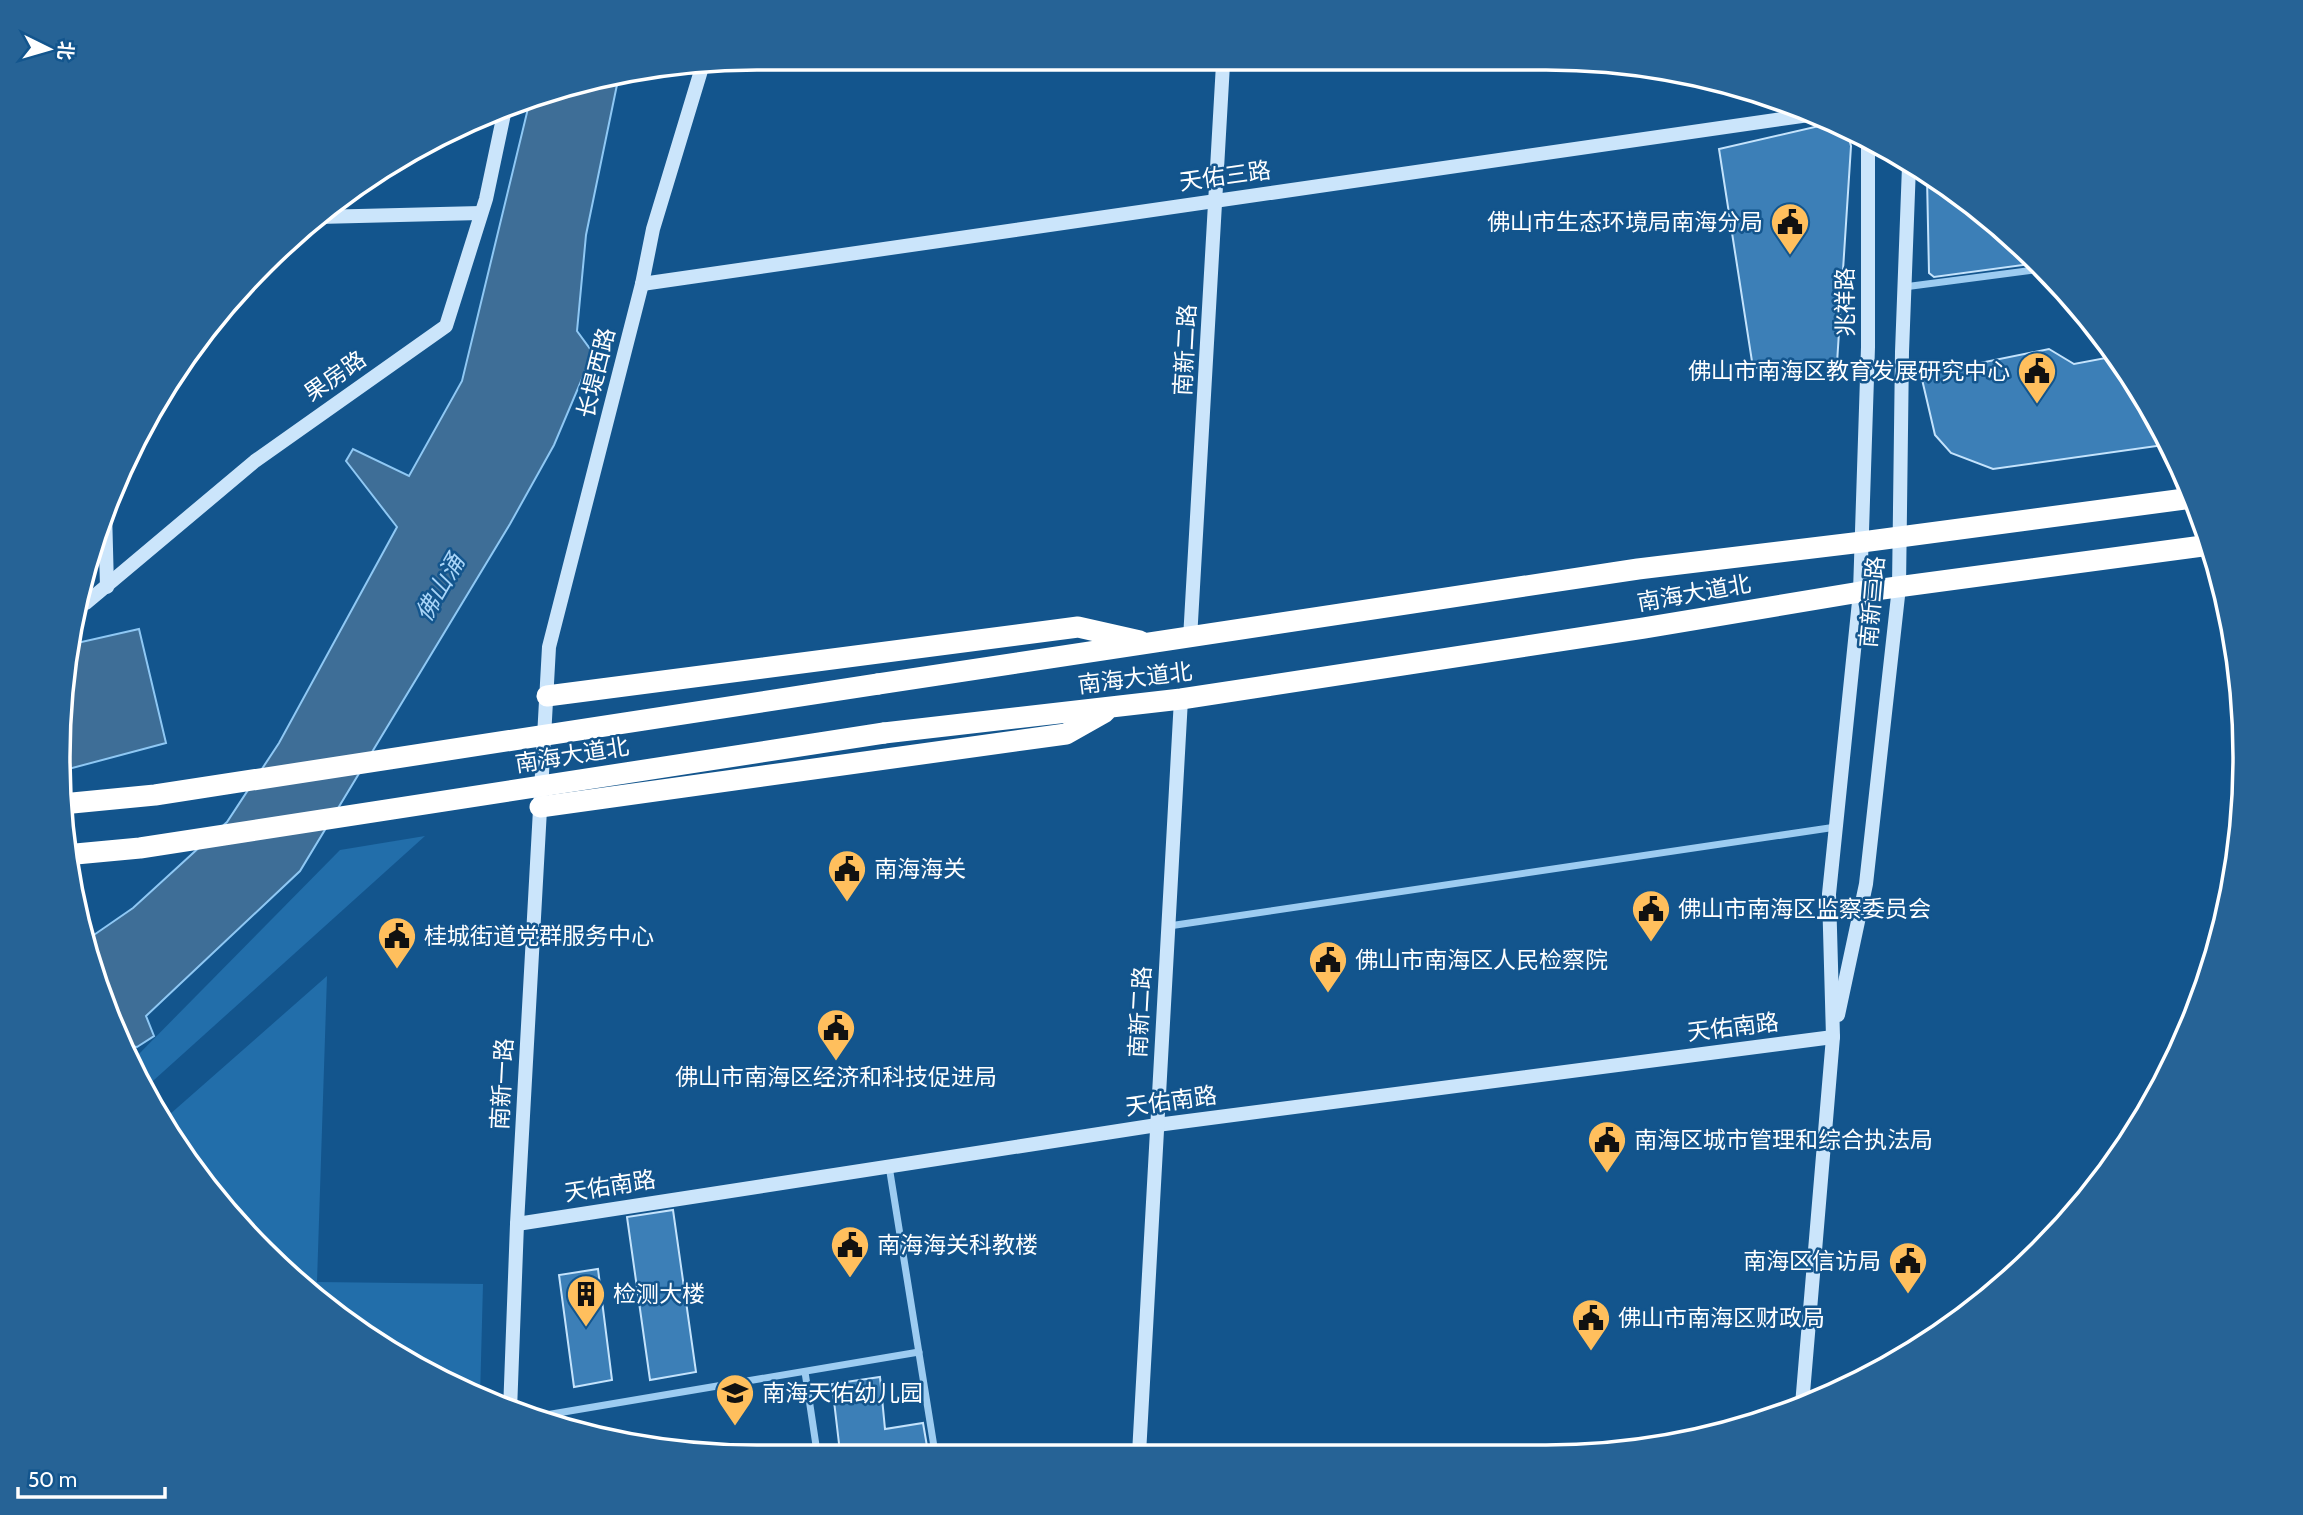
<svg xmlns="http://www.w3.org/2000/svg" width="2303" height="1515" font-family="Cabin,'Noto Sans SC',sans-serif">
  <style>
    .green { fill: #226eaa }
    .water { fill: #3e6e97; stroke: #8fc8f4; stroke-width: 2 }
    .building { fill: #3c7fb7; stroke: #c4e3fc; stroke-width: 2 }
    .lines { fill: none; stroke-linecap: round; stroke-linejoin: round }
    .street { stroke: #9dccf1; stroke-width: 7 }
    .secondary { stroke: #cbe5fb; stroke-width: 14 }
    .highway { stroke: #fff; stroke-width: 21 }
    .highway-bridge { stroke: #fff; stroke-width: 21 }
    .labels { text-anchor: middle; stroke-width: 5; stroke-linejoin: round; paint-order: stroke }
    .street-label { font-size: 23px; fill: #fff; stroke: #13558d }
    .poi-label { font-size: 23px; fill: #fff; stroke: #13558d; text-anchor: start }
    .water-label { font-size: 24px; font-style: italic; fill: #a9d5f8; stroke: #13558d }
    .rim { fill: none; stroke: #fff; stroke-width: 3.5 }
  </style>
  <rect width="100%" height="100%" fill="#13558d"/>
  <!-- green -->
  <g class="green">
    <path d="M425 836 144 1089 132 1061 340 850Z"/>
    <path d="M327 976 317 1282 483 1284 480 1398 448 1385 296 1283 203 1184 161 1122Z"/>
  </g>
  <!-- water -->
  <g class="water">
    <path d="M619 75 586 235 577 331 593 353 554 445 510 524 300 871 146 1016 154 1036 137 1047 126 1045 82 938 80 929 88 939 133 908 227 822 279 743 397 527 346 461 353 449 409 476 462 381 531 96Z"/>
    <path d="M139 629 166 743 61 771 59 712 68 645Z"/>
  </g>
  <!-- building -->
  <g class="building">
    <path d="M1832 123 1846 126 1851 146 1837 363 1753 368 1719 149Z"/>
    <path d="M1927 178 2007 232 2037 263 1934 277 1929 273Z"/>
    <path d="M2049 349 2074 364 2116 356 2171 444 1993 469 1951 453 1935 435 1921 375Z"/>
    <path d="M673 1210 696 1372 650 1380 627 1217Z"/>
    <path d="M598 1269 612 1380 574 1387 559 1275Z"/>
    <path d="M880 1377 885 1429 923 1423 928 1452H840L832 1384Z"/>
  </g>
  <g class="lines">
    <!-- street -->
    <g class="street">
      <path d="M1904 287 2042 269"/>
      <path d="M1169 926 1836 827"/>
      <path d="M889 1166 935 1453"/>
      <path d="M805 1372 817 1452"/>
      <path d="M528 1418 919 1352"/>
    </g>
    <!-- secondary -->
    <g class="secondary">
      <path d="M318 217 481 213"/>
      <path d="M642 284 1816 114"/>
      <path d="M105 511 107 587"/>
      <path d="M76 605 86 603 255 461 446 326 486 199 505 109"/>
      <path d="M1190 639 1223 64"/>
      <path d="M1838 1015 1866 884 1899 587 1902 352 1909 166"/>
      <path d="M517 1224 1157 1125 1833 1037"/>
      <path d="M1802 1405 1833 1037 1829 894 1860 592 1868 347V139"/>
      <path d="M510 1411 517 1224 549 647 642 284 653 229 703 64"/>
      <path d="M1139 1454 1181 699"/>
    </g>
    <!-- highway -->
    <g class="highway">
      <path d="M878 684 1638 569 1862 542 2192 498"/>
      <path d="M547 696 1078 627 1140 641"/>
      <path d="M884 733 1181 699 1644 628 1860 592 2210 545"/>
      <path d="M540 807 1066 734 1105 712"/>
    </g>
    <!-- highway-bridge -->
    <g class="highway-bridge">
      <path d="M62 804 155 795 878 684"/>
      <path d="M65 855 140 848 884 733"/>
    </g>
  </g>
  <!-- icons -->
  <defs>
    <g id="civic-pin" transform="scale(2.0125)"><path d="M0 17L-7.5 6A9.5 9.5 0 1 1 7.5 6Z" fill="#ffbf5d" stroke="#13558d"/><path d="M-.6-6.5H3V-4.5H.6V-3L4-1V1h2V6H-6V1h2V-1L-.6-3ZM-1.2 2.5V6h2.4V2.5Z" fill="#111"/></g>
    <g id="building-pin" transform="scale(2.0125)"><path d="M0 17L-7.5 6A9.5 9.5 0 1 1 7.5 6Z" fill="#ffbf5d" stroke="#13558d"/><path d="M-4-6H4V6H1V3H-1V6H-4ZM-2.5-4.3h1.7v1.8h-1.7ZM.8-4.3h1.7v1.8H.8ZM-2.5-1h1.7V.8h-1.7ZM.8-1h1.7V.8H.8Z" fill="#111"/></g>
    <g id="school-pin" transform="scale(2.0125)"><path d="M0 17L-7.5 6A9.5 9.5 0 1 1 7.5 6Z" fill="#ffbf5d" stroke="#13558d"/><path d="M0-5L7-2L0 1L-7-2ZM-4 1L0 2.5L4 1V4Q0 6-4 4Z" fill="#111"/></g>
  </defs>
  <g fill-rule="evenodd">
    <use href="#civic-pin" x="1790" y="222"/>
    <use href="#civic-pin" x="2037" y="371"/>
    <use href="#civic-pin" x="847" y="869"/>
    <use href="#civic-pin" x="1651" y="909"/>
    <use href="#civic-pin" x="397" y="936"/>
    <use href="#civic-pin" x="1328" y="960"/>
    <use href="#civic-pin" x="836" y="1028"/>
    <use href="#civic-pin" x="1607" y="1140"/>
    <use href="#civic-pin" x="850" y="1245"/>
    <use href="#civic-pin" x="1908" y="1261"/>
    <use href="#building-pin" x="586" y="1294"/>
    <use href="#civic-pin" x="1591" y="1318"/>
    <use href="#school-pin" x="735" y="1393"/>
  </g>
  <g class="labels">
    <!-- street labels -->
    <g class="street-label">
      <text transform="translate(1225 176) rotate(-8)" y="8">天佑三路</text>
      <text transform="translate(1845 302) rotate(-90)" y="8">兆祥路</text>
      <text transform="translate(1185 350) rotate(-87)" y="8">南新二路</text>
      <text transform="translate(596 373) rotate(-76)" y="8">长堤西路</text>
      <text transform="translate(335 376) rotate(-35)" y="8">果房路</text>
      <text transform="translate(1694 593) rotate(-10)" y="8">南海大道北</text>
      <text transform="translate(1872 602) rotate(-85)" y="8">南新三路</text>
      <text transform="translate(1135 678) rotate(-7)" y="8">南海大道北</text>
      <text transform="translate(572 755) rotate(-9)" y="8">南海大道北</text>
      <text transform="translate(1140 1012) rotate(-87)" y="8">南新二路</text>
      <text transform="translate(1733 1027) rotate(-7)" y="8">天佑南路</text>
      <text transform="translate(502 1084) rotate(-87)" y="8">南新一路</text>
      <text transform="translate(1171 1101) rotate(-8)" y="8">天佑南路</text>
      <text transform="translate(610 1186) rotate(-9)" y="8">天佑南路</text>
    </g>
    <!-- poi labels -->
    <g class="poi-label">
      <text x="1763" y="230" text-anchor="end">佛山市生态环境局南海分局</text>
      <text x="2010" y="379" text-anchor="end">佛山市南海区教育发展研究中心</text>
      <text x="874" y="877">南海海关</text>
      <text x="1678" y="917">佛山市南海区监察委员会</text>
      <text x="424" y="944">桂城街道党群服务中心</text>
      <text x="1355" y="968">佛山市南海区人民检察院</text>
      <text x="836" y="1085" text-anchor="middle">佛山市南海区经济和科技促进局</text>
      <text x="1634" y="1148">南海区城市管理和综合执法局</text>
      <text x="877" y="1253">南海海关科教楼</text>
      <text x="1881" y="1269" text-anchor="end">南海区信访局</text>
      <text x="613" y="1302">检测大楼</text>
      <text x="1618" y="1326">佛山市南海区财政局</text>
      <text x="762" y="1401">南海天佑幼儿园</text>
    </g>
    <!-- water labels -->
    <g class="water-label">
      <text transform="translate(440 588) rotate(-60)" y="8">佛山涌</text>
    </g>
  </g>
  <!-- crop -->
  <path d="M0 0H2303V1515H0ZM757 70H1546A687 687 0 0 1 2233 757V758A687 687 0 0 1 1546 1445H757A687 687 0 0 1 70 758V757A687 687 0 0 1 757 70Z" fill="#266396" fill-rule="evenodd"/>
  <path class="rim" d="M757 70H1546A687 687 0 0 1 2233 757V758A687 687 0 0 1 1546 1445H757A687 687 0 0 1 70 758V757A687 687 0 0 1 757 70Z"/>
  <!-- north arrow -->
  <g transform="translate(49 49) rotate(95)" stroke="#13558d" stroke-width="5" paint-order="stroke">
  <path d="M0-5L12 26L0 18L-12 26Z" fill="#ffffff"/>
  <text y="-10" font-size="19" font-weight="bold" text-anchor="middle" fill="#ffffff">北</text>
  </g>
  <!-- scale -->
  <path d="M18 1487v10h147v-10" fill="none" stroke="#ffffff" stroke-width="3.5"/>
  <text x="28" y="1487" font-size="21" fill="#ffffff" stroke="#13558d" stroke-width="5" paint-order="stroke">50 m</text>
</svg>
